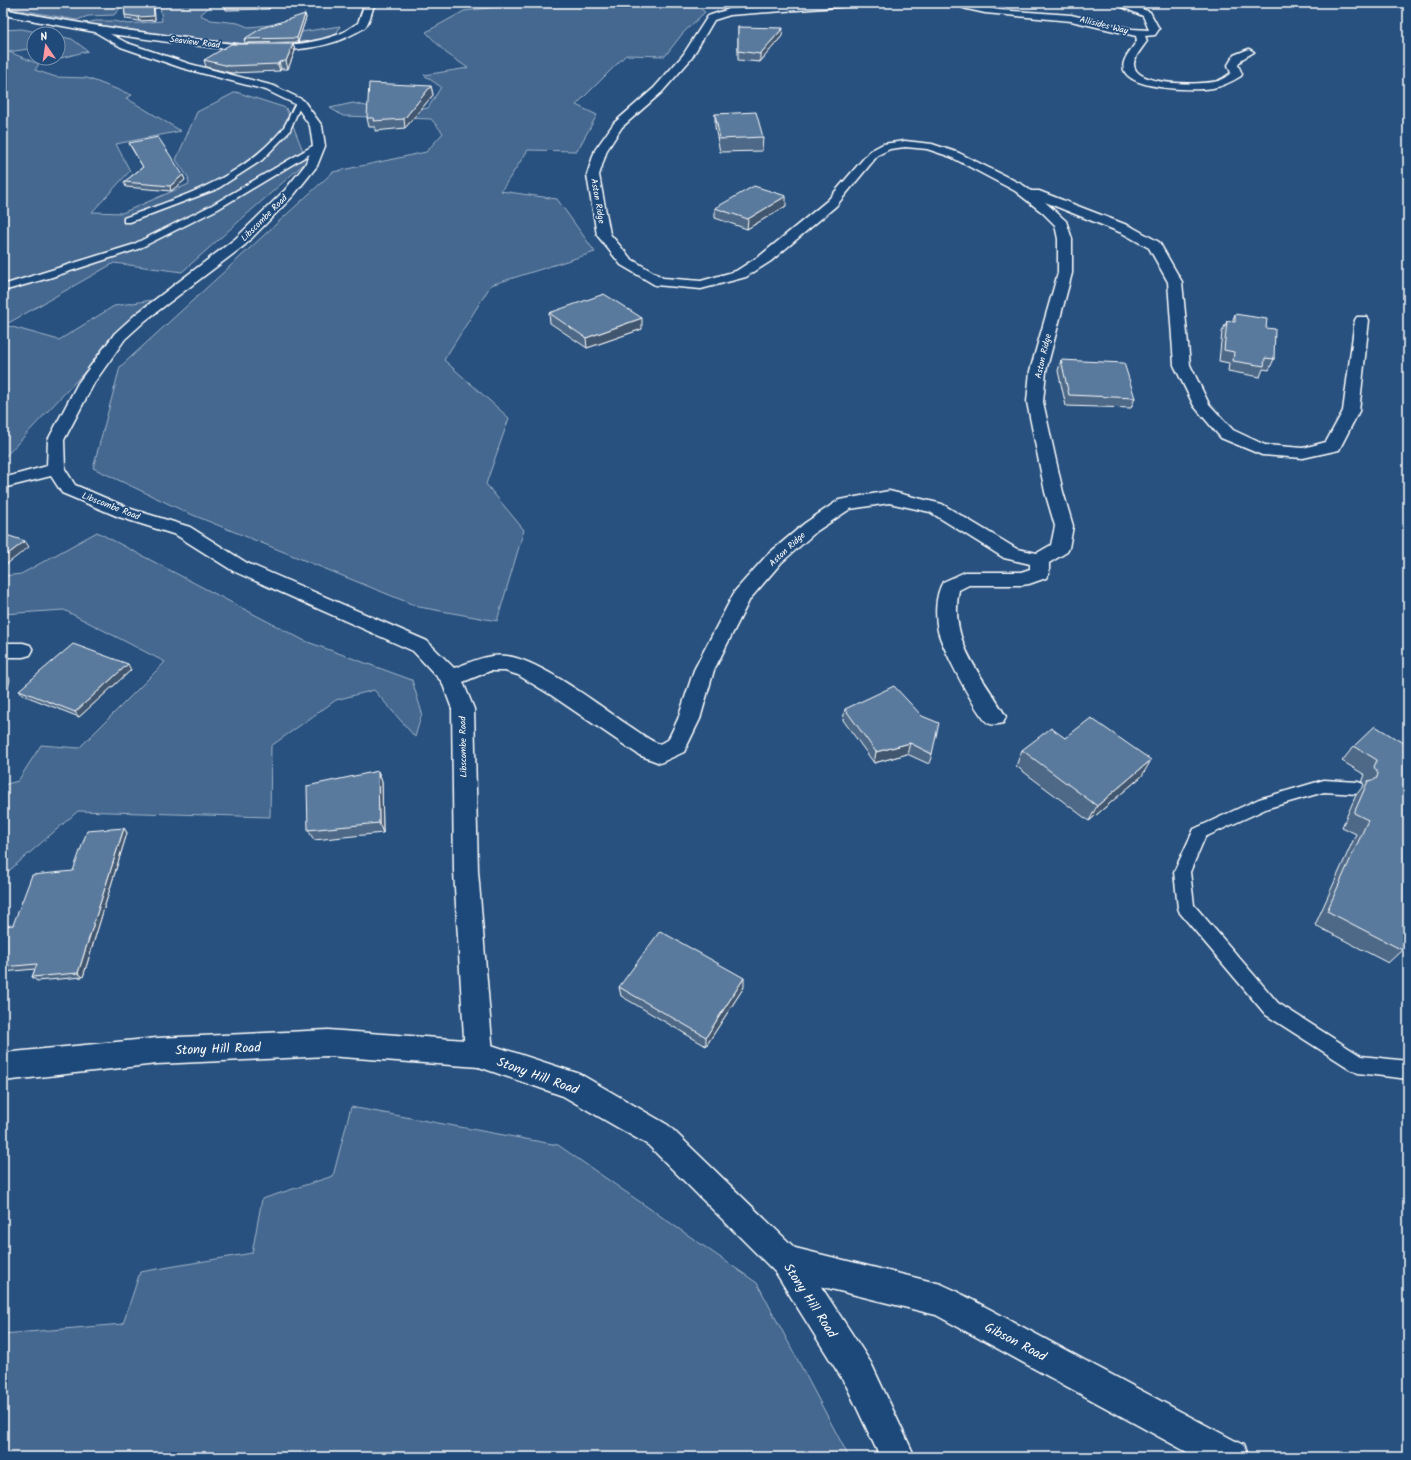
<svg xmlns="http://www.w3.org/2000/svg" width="1411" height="1460" font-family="Kalam,sans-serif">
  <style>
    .green { fill: #446890; stroke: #a2b4c8 }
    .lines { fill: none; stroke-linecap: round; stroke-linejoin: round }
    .lane-casing { stroke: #fff; stroke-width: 3 }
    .street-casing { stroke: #fff; stroke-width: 3 }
    .primary-casing { stroke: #fff; stroke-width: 3 }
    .lane { fill: #1f4a7a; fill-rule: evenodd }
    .street { fill: #1f4a7a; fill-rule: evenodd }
    .primary { fill: #1f4a7a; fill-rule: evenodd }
    .wall { fill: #4d6987; stroke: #fff }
    .shaded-wall { fill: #3f556e; stroke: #fff }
    .building { fill: #5a7a9d; stroke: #fff }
    .labels { text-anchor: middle; stroke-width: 3.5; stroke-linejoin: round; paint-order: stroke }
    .far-street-label { font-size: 9px; fill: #fff; stroke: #1f4a7a }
    .near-street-label { font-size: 13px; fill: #fff; stroke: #1f4a7a }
  </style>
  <rect width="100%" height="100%" fill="#28517f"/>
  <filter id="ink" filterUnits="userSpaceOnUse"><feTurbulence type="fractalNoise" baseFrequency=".025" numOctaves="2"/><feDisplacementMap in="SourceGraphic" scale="8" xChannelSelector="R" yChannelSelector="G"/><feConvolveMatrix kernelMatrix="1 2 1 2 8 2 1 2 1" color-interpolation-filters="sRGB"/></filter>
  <g filter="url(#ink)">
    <!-- green -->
    <g class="green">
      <path d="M3 3H111V6H122L114 15 88 16 77 20 3 7Z"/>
      <path d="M158 3H214L200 15 211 20 238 23 248 27 282 24 268 37 340 26 336 35 301 46 256 47 78 25 95 21H114L128 24 162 21 160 5Z"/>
      <path d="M514 3H692L705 12 683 33 665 56 626 55 576 105 597 115 577 151 528 150 501 191 557 199 595 252 491 285 444 360 509 418 486 484 524 530 497 621 419 607 188 513 93 468 120 367 333 172 426 152 443 133 431 119 343 116 330 108 353 103 392 112 428 108 441 87 424 75 468 68 446 53 426 32 464 11 513 5Z"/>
      <path d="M22 29 46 34H34V48L9 52 39 64 35 70 56 77 87 78 132 95 126 98 181 131 116 144 130 171 92 212 122 213 189 184 188 177 176 160 197 112 236 92 286 108 307 161 182 272 114 263 5 325 59 340 114 306 152 300 3 459V30Z"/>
      <path d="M58 36 72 39 88 51 57 59Z"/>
      <path d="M97 532 305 641 412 680 422 713 415 737 374 690 336 700 271 746 270 817 78 811 3 876V785L18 781 41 745 79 748 165 662 64 610 3 614V576L21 574Z"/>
      <path d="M351 1107 558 1145 757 1283 849 1457H3V1334L123 1324 140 1272 252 1253 262 1199 333 1176Z"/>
    </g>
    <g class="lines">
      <!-- lane casing -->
      <g class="lane-casing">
        <g id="lane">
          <path d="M297 101 302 102 289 132 262 160 217 189 130 222H124V218C183 196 239 180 282 130 288 122 291 110 297 101Z"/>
          <path d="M316 144 323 146 218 209 138 249 49 278 3 291V285L132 245 212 205Z"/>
          <path d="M1324 780 1358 782 1363 784 1365 788 1363 792 1358 794 1324 792 1268 808 1205 837 1190 872 1194 905 1278 1003 1361 1056 1408 1061V1079L1358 1073 1352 1070 1266 1015 1180 913 1178 908 1174 872 1194 829 1259 799Z"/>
        </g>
      </g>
      <!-- street casing -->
      <g class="street-casing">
        <g id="street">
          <path d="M365 3H375C372 10 370 20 366 26 364 29 357 32 353 34 295 67 176 42 110 34L127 43 190 64 274 86 303 100 322 126 325 146 317 166 293 196 245 245 146 320 125 339 94 383 64 440 65 469 75 485 131 509 190 527 247 563 427 641 454 668C471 662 489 653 507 656 540 660 600 706 628 725 638 731 648 740 659 744L668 740 678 719 694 670 735 591 767 555 805 523 839 500 889 491 942 504 1017 549 1037 553 1051 545 1055 526 1045 492 1027 402 1030 371 1058 273V239L1055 225 1043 213 1015 191 951 157 927 149 905 147 890 149 878 155 836 206 771 261 746 277 701 289 655 285 621 265 597 235 587 175 595 150 614 123 654 88 683 55 708 16 729 9 814 3H856L851 6 730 15 714 20 691 59 662 92 622 127 607 150 599 175 610 234 631 259 663 278 701 281 736 271 761 255 828 200 870 151 883 144 905 141 932 144 959 153 1023 185 1031 191H1039L1132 227 1159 242 1182 282 1190 365 1209 404 1233 430 1265 445 1303 448 1326 442 1343 411 1355 320 1357 317H1367L1369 320 1359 411 1339 450 1303 458 1262 455 1221 438 1194 406 1174 365 1168 282 1149 248 1122 233 1045 202 1066 221 1072 239V273L1046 371 1043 402 1063 492 1073 526 1069 548 1067 552 1049 563V573L1046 578 1029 584 1022 585H969L959 590C948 643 983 675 1006 717L1003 723C998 724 993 726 988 723 977 716 941 645 938 631 935 616 935 595 943 582L965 572H1021L1030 569V564L1004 558 930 512 889 503 850 509 817 531 781 563 750 599 714 670 700 719 684 752 660 763 639 755 551 695 518 675 505 671H490L463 682 474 709 478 871 493 1054 489 1064 479 1067 469 1064 465 1054 454 871 452 709 442 682 413 651 233 571 176 535 119 517 62 493 51 476 3 488V478L47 466 48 440 78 383 115 333 136 314 235 239 285 190 305 165 313 146 310 126 295 104 266 90 182 68 121 47 95 32 3 15V9C59 20 114 29 171 36 225 43 284 54 337 35 344 33 351 27 358 23Z"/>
          <path d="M951 3H965L999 10 1071 15 1132 29 1149 30 1143 16 1113 3H1126L1150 12 1159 29 1155 35 1145 36 1147 41C1143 47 1133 58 1134 65 1136 87 1203 85 1218 81 1223 79 1227 76 1231 73L1228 65 1234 55 1249 49 1254 52 1242 59 1238 65 1242 74 1241 76C1231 82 1223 86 1213 88 1198 91 1115 91 1124 62 1126 55 1133 47 1137 41L1136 36 1071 21 985 13 967 9Z"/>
          <path d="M3 643H23L30 645 33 650 30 655 23 657H3Z"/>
          <path d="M787 1246 941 1284 952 1289 1243 1445 1248 1457H1196L936 1315 787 1278 776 1273 771 1262 776 1251Z"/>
        </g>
      </g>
      <!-- primary casing -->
      <g class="primary-casing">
        <path id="primary" d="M328 1030 479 1041 580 1074 668 1125 798 1251 871 1363 915 1457H880L847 1387 776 1273 648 1145 563 1096 479 1067 328 1056 157 1064 3 1081V1053L157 1038Z"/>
      </g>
      <!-- lane -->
      <use href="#lane" class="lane"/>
      <!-- street -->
      <use href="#street" class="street"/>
      <!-- primary -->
      <use href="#primary" class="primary"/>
    </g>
    <!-- wall -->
    <g class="wall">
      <path d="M68 3H154L155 20 139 21 126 19 125 15 124 4 86 6Z"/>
      <path d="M226 3H271L269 9 226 10 225 6Z"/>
      <path d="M305 14 306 18 298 42 245 43 244 39Z"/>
      <path d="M738 27 782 36 760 62 738 60Z"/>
      <path d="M293 44 295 51 288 69H281L280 71 231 73 206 67 204 60Z"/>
      <path d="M431 86 433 95 405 128 375 131V127H369L367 118Z"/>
      <path d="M1408 86V101L1404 100Z"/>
      <path d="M715 114 763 137 762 151 720 152 715 127Z"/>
      <path d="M129 143 183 175 185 180 171 191 126 187 124 182 143 167 131 147Z"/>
      <path d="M786 206 747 229 715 218V208Z"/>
      <path d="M549 313 642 329 587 348 550 323Z"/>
      <path d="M1235 314 1266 328 1274 359 1269 370 1263 369 1260 377 1228 371 1229 363 1219 361 1222 332 1227 321 1232 322Z"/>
      <path d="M1061 360 1135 398 1131 408 1066 406 1058 371Z"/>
      <path d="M131 670 79 717 23 695 19 690Z"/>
      <path d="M845 709 932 754 929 764 907 754 874 763 843 720Z"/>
      <path d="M1065 738 1142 776 1089 821 1016 766 1022 750Z"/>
      <path d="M1354 746H1408V792L1406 794 1402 950 1388 963 1315 925 1356 834 1342 827 1356 795 1364 785 1362 782 1365 775 1342 761Z"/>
      <path d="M378 771 382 782 383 833 314 840 308 830Z"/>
      <path d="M124 828 127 833 83 977 37 981 32 977 35 969 3 972V926L13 925 73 871Z"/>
      <path d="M619 987H744L706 1046 621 996Z"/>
    </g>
    <!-- shaded-wall -->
    <g class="shaded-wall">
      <path d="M85 3H126L86 6Z"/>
      <path d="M153 3H154L155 20 139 21 138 17Z"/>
      <path d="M268 3H271L269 9 267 4Z"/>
      <path d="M305 14 306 18 298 42 297 38Z"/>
      <path d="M783 28 782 36 760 62V54Z"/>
      <path d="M293 44 295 51 288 69 286 61Z"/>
      <path d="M279 62 281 69 280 71 278 64Z"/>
      <path d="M431 86 433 95 405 128 404 119Z"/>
      <path d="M183 175 185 180 171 191 170 186Z"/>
      <path d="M786 196V206L747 229 748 219Z"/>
      <path d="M642 318V329L587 348 586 338Z"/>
      <path d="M25 541 29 547 3 567V558Z"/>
      <path d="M128 664 131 670 79 717 75 712Z"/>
      <path d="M6 673 10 679 3 715V688Z"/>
      <path d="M910 743 907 754 874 763 876 752Z"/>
      <path d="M1151 760 1142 776 1089 821 1097 806Z"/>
      <path d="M378 771 382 782 383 833 379 823Z"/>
      <path d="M124 828 127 833 83 977 78 973Z"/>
      <path d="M744 978V987L706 1046V1037Z"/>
    </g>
    <!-- building -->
    <g class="building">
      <path d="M124 3H153L154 16 138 17 125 15Z"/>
      <path d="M226 3H268L267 4 225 6Z"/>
      <path d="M305 14 297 38 244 39 262 28Z"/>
      <path d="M738 27 783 28 760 54 738 51Z"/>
      <path d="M231 44H293L286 61 279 62 278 64 229 66 204 60Z"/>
      <path d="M369 83 431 86 404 119 373 121 374 118H367Z"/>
      <path d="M756 112 763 137 720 139 715 114Z"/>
      <path d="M158 137 183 175 170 186 124 182 143 167 129 143Z"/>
      <path d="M754 186 786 196 748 219 715 208Z"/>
      <path d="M604 294 642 318 586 338 549 313Z"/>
      <path d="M1235 314 1267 319 1266 328 1275 329 1274 359 1265 358 1264 366 1233 361 1234 352 1224 350 1227 321 1235 322Z"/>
      <path d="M1061 360 1124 363 1135 398 1069 395Z"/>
      <path d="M3 534 25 541 3 558Z"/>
      <path d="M73 644 128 664 75 712 19 690Z"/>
      <path d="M6 673 3 688V674Z"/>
      <path d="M894 686 922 716 939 723 932 754 910 743 876 752 845 709Z"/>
      <path d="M1091 718 1151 760 1097 806 1022 750 1051 728 1065 738Z"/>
      <path d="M1375 726 1408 746V791L1406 793 1408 794V935L1402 950 1327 911 1368 820 1354 813 1368 781 1376 779 1378 774 1374 767 1377 760 1354 746Z"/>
      <path d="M378 771 379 823 308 830 307 786Z"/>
      <path d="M124 828 78 973 32 977 37 964 3 967V926L13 925 32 875 73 871 87 831Z"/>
      <path d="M660 931 744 978 706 1037 619 987Z"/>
    </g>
  </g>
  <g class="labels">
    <!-- far-street labels -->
    <g class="far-street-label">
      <text transform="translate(1104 25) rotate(14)" y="3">Allisides Way</text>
      <text transform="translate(195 42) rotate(7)" y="3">Seaview Road</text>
      <text transform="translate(598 201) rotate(80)" y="3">Aston Ridge</text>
      <text transform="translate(264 218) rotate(-45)" y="3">Libscombe Road</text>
      <text transform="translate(1043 356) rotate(-77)" y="3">Aston Ridge</text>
      <text transform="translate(111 506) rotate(21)" y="3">Libscombe Road</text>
      <text transform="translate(787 549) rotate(-43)" y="3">Aston Ridge</text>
      <text transform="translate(463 747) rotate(-91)" y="3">Libscombe Road</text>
    </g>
    <!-- near-street labels -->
    <g class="near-street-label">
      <text transform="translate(218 1048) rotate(-2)" y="5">Stony Hill Road</text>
      <text transform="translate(538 1075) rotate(20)" y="5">Stony Hill Road</text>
      <text transform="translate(811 1300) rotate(57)" y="5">Stony Hill Road</text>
      <text transform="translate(1016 1341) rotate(28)" y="5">Gibson Road</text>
    </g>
  </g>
  <!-- margin -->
  <rect width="1411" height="1460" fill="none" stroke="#1f4a7a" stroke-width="16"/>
  <rect x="8" y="8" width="1395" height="1444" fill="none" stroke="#fff" stroke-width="1.5" filter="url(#ink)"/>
  <!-- north arrow -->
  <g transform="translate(46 46) rotate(347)"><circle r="19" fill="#1f4a7a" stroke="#7992af"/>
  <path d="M0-3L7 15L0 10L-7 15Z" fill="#ff9aa2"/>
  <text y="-6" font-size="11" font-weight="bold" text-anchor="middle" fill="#ffffff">N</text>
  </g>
</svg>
